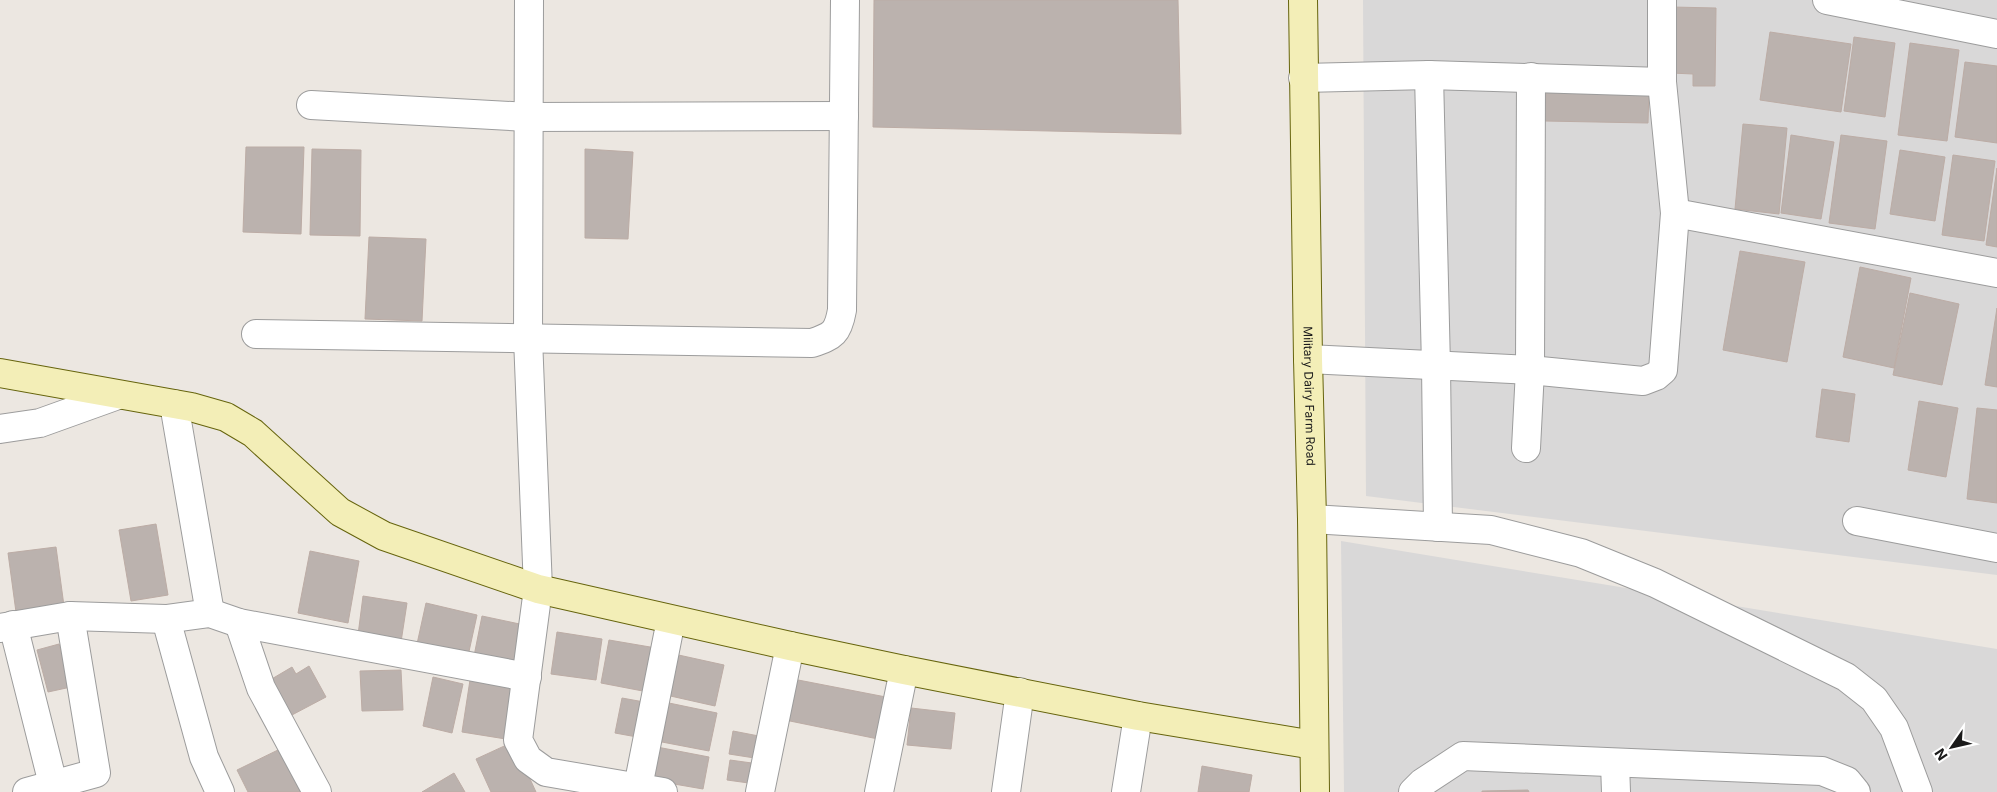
<svg xmlns="http://www.w3.org/2000/svg" width="1997" height="792" font-family="Inter,sans-serif">
  <style>
    .residential { fill: #d9d8d8 }
    .building { fill: #bbb2ae; stroke: #bcaca5 }
    .lines { fill: none; stroke-linecap: round; stroke-linejoin: round }
    .street-casing { stroke: #9c9c9c; stroke-width: 30 }
    .secondary-casing { stroke: #66640d; stroke-width: 30 }
    .street { stroke: #fff; stroke-width: 28 }
    .secondary { stroke: #f3eeb7; stroke-width: 28 }
    .labels { text-anchor: middle; stroke-width: 4; stroke-linejoin: round; paint-order: stroke }
    .street-label { font-size: 12px; fill: #1b1b1b; stroke: #fff }
  </style>
  <rect width="100%" height="100%" fill="#ece7e1"/>
  <!-- residential -->
  <g class="residential">
    <path d="M1363 0H1997V575L1366 496Z"/>
    <path d="M1341 541 1997 649V792H1344Z"/>
  </g>
  <!-- building -->
  <g class="building">
    <path d="M874 0H1178L1181 134 873 127Z"/>
    <path d="M1672 7 1716 8 1715 86H1693V74L1671 73Z"/>
    <path d="M1770 32 1851 44 1841 112 1760 100Z"/>
    <path d="M1854 37 1895 43 1885 117 1844 111Z"/>
    <path d="M1910 43 1959 50 1947 141 1898 135Z"/>
    <path d="M1965 62 1997 66V143L1955 137Z"/>
    <path d="M1546 87 1649 89 1648 123 1545 121Z"/>
    <path d="M1743 124 1787 128 1779 214 1735 209Z"/>
    <path d="M1791 135 1834 142 1821 219 1781 213Z"/>
    <path d="M1841 135 1887 141 1875 229 1829 223Z"/>
    <path d="M246 147H304L301 234 243 232Z"/>
    <path d="M312 149 361 150 360 236 310 235Z"/>
    <path d="M585 149 633 152 628 239 585 238Z"/>
    <path d="M1900 150 1945 157 1935 221 1890 214Z"/>
    <path d="M1953 155 1995 161 1984 241 1942 235Z"/>
    <path d="M1997 168V247L1986 245Z"/>
    <path d="M369 237 426 239 422 321 365 319Z"/>
    <path d="M1740 251 1805 262 1787 362 1723 350Z"/>
    <path d="M1860 267 1911 278 1894 368 1843 357Z"/>
    <path d="M1910 293 1959 304 1942 385 1893 375Z"/>
    <path d="M1997 308V387L1985 385Z"/>
    <path d="M1822 389 1855 394 1849 442 1816 437Z"/>
    <path d="M1919 401 1958 408 1946 477 1908 470Z"/>
    <path d="M1977 408 1997 410V503L1967 499Z"/>
    <path d="M156 524 168 595 131 601 119 530Z"/>
    <path d="M56 547 64 606 16 612 8 553Z"/>
    <path d="M310 551 359 561 348 623 298 613Z"/>
    <path d="M363 596 407 603 401 642 358 635Z"/>
    <path d="M426 603 477 615 468 656 417 644Z"/>
    <path d="M482 616 529 626 520 667 474 656Z"/>
    <path d="M557 632 602 639 596 680 551 674Z"/>
    <path d="M609 640 656 648 648 692 601 683Z"/>
    <path d="M59 644 71 687 48 692 37 650Z"/>
    <path d="M674 654 724 665 715 706 666 695Z"/>
    <path d="M309 666 326 697 290 716 270 680 292 667 296 674Z"/>
    <path d="M401 670 403 710 362 711 360 671Z"/>
    <path d="M433 677 463 684 452 733 423 726Z"/>
    <path d="M793 679 891 698 883 740 785 720Z"/>
    <path d="M470 680 520 688 512 740 462 732Z"/>
    <path d="M622 698 644 702 637 737 615 733Z"/>
    <path d="M669 703 717 713 709 751 662 742Z"/>
    <path d="M911 708 955 713 951 749 907 745Z"/>
    <path d="M733 731 764 737 761 759 729 754Z"/>
    <path d="M513 742 536 792H491L476 759Z"/>
    <path d="M657 747 709 757 703 789 651 780Z"/>
    <path d="M280 749 301 792H248L237 770Z"/>
    <path d="M730 760 759 764 756 784 727 780Z"/>
    <path d="M1202 766 1252 775 1249 792H1198Z"/>
    <path d="M454 773 465 792H422Z"/>
    <path d="M1528 790 1529 792H1482V791Z"/>
  </g>
  <g class="lines">
    <!-- street casing -->
    <g class="street-casing">
      <g id="street">
        <path d="M529 0 528 338 538 589 518 740 528 759 546 772 663 792"/>
        <path d="M1827 0 1997 34"/>
        <path d="M1429 75 1436 366 1438 527"/>
        <path d="M1303 78 1429 75 1662 82"/>
        <path d="M311 105 528 117 844 116"/>
        <path d="M1675 213 1997 273"/>
        <path d="M256 334 812 343C833 336 838 333 842 310L845 0"/>
        <path d="M1308 359 1530 370 1643 381 1656 376 1663 370 1675 213 1662 82V0"/>
        <path d="M174 404 210 613"/>
        <path d="M0 429 40 423 118 395"/>
        <path d="M1526 448 1530 370 1531 77"/>
        <path d="M1312 519 1491 530 1581 553 1655 583 1846 677 1874 699 1894 728 1918 792"/>
        <path d="M1857 521 1997 548"/>
        <path d="M166 619 204 757 220 792"/>
        <path d="M239 623 261 688 317 792"/>
        <path d="M13 625 53 784"/>
        <path d="M0 628 70 616 166 619 210 613 239 623 527 677"/>
        <path d="M1615 763 1616 792"/>
        <path d="M27 792 96 773 70 616"/>
        <path d="M637 792 671 620"/>
        <path d="M760 792 790 646"/>
        <path d="M879 792 904 670"/>
        <path d="M1006 792 1020 692"/>
        <path d="M1126 792 1138 716"/>
        <path d="M1413 792 1422 783 1463 756 1822 771 1847 781 1856 792"/>
      </g>
    </g>
    <!-- secondary casing -->
    <g class="secondary-casing">
      <g id="secondary">
        <path id="s1" d="M1303 0 1308 359 1312 519 1315 792"/>
        <path d="M0 373 191 407 226 417 253 433 340 512 384 536 538 589 790 646 904 670 1138 716 1314 745"/>
      </g>
    </g>
    <!-- street -->
    <use href="#street" class="street"/>
    <!-- secondary -->
    <use href="#secondary" class="secondary"/>
  </g>
  <g class="labels">
    <!-- street labels -->
    <g class="street-label">
      <text dy="4" stroke="none"><textPath href="#s1" startOffset="396">Military Dairy Farm Road</textPath></text>
    </g>
  </g>
  <!-- north arrow -->
  <g transform="translate(1952 747) rotate(236)" stroke="#ffffff" stroke-width="4" paint-order="stroke">
  <path d="M0-4L9 19L0 12L-9 19Z" fill="#1b1b1b"/>
  <text y="-8" font-size="14" font-weight="bold" text-anchor="middle" fill="#1b1b1b">N</text>
  </g>
</svg>
